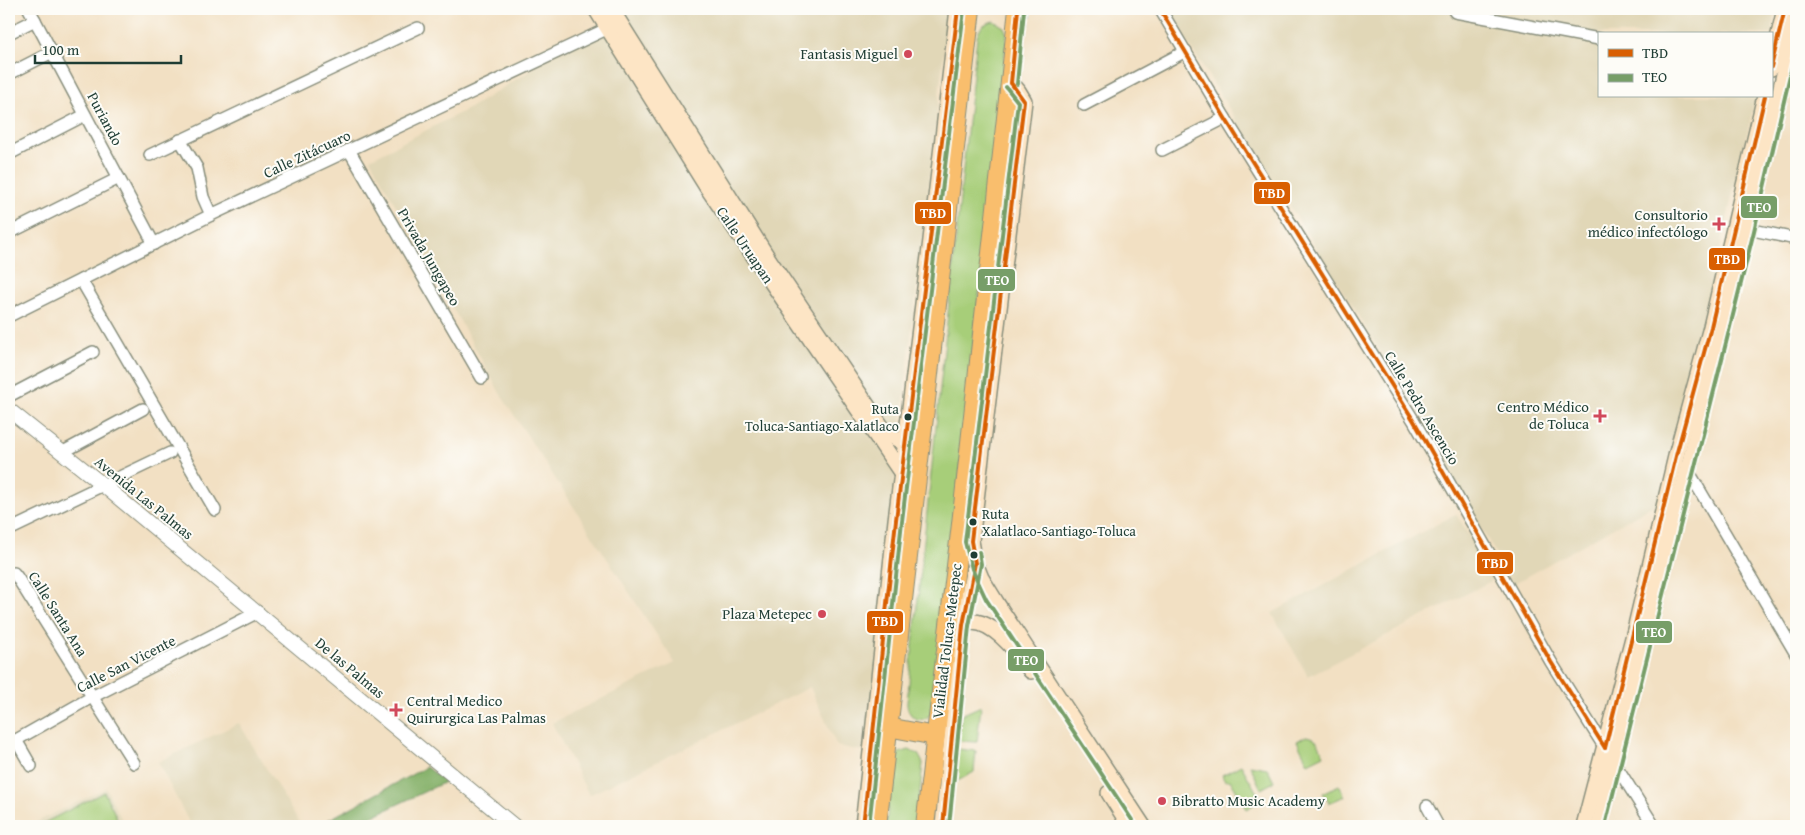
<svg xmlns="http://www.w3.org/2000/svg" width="1805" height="835" font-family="'Gentium Book Plus',serif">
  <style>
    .built { fill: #e1d7b7 }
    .green { fill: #a7ce79; stroke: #638656 }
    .forest { fill: #85b169; stroke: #52774e }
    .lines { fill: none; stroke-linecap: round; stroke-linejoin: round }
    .minor-casing { stroke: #888e7c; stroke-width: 14 }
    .tertiary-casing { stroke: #888e7c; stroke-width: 16 }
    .secondary-casing { stroke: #888e7c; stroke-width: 18 }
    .trunk-casing { stroke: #888e7c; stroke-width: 20 }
    .minor { stroke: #fff; stroke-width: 11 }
    .tertiary { stroke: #fff; stroke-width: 14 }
    .secondary { stroke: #fde5c5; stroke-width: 15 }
    .trunk { stroke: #f9be6d; stroke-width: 18 }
    .bus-1-casing { stroke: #fdfcf7; stroke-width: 8 }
    .bus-2-casing { stroke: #fdfcf7; stroke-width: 8 }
    .bus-1 { stroke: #d95f02; stroke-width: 4 }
    .bus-2 { stroke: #779e68; stroke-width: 4 }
    .poi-dot { fill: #d1495b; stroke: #fdfcf7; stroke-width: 2 }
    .bus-dot { fill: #1f3d34; stroke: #fdfcf7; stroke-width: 2 }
    .labels { text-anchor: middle; stroke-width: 4; stroke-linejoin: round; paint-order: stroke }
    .bus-label { font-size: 14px; fill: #1f3d34; stroke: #fdfcf7; text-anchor: end }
    .poi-label { font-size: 15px; fill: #1f3d34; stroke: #fdfcf7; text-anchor: end }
    .street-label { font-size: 15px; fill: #1f3d34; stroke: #fdfcf7 }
    .line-badge { stroke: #fdfcf7; stroke-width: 2 }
    .badge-label { font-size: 14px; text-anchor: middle; font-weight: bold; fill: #fff }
  </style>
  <rect width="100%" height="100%" fill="#fdfcf7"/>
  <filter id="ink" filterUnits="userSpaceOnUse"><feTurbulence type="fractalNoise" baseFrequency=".02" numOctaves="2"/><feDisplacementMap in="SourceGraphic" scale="10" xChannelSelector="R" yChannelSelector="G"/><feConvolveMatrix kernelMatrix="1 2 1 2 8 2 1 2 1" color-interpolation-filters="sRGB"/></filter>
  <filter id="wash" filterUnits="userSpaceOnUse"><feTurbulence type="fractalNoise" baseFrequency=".0096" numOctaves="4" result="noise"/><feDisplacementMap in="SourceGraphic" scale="20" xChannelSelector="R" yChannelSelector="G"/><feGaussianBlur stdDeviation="1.12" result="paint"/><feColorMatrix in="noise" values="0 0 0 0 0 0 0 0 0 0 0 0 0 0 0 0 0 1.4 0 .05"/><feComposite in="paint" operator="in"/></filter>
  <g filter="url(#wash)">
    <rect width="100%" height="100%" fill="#f2e0c3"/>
    <!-- built -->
    <g class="built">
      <path d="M634 9H949L893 492 868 752 837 746 810 687 589 795 552 723 675 663 501 395 370 159 470 108 613 19Z"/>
      <path d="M1167 9H1777L1771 34H1599V96H1756L1690 375 1657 503 1513 584 1442 458 1367 330Z"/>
      <path d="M1456 514 1495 579 1308 676 1272 613Z"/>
      <path d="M239 723 294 814 302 826H191L158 762Z"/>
      <path d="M106 788 125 826H28Z"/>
    </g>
    <!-- green -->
    <g class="green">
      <path d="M994 21 1004 27 1007 34 935 705C934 708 932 714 929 716 917 726 906 713 907 702L977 37C979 27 984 23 994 21Z"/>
      <path d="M981 706 977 742 958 741 961 715Z"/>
      <path d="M1306 736C1317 737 1320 746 1324 755L1308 763 1297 741Z"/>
      <path d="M958 749 976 751 974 772 954 783Z"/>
      <path d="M909 750 918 754 923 763 916 826H886L893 760 899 753Z"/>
      <path d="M1241 765 1261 800 1247 809 1230 780 1225 781 1222 775Z"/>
      <path d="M1250 765 1267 768 1274 782 1261 789Z"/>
      <path d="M1339 785 1345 796 1329 803 1323 793Z"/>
      <path d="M104 792 117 818 101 826H40V825Z"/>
    </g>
    <!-- forest -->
    <path class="forest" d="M426 767 445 782 352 826H317Z"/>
  </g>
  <g filter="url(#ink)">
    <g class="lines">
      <!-- minor casing -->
      <g class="minor-casing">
        <g id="minor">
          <path d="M29 9 154 244"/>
          <path d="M1160 9 1225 118 1414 421 1551 662 1654 826"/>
          <path d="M1453 9 1455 12 1599 39"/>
          <path d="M9 33 35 20"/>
          <path d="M9 74 52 52"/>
          <path d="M1084 105 1186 51"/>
          <path d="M180 140 197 168 203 197 211 215"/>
          <path d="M349 150 482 378"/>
          <path d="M1162 150 1225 118"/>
          <path d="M9 154 85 115"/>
          <path d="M150 155 418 28"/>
          <path d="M1748 229 1796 239"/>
          <path d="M9 233 119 178"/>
          <path d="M81 280 215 510"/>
          <path d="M9 316 211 215 613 26"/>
          <path d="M9 396 93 352"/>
          <path d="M63 452 143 409"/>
          <path d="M1686 467 1796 654"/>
          <path d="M9 530 170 453"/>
          <path d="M9 574 14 573 17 577 134 763"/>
          <path d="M16 740 31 766"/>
          <path d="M9 744 92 697 258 612"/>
          <path d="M1427 806 1438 826"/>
        </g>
      </g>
      <!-- tertiary casing -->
      <g class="tertiary-casing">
        <path id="tertiary" d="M9 410 103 485 514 826"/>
      </g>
      <!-- secondary casing -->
      <g class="secondary-casing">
        <g id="secondary">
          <path d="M596 9 707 187 903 475"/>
          <path d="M611 9 769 260 883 429 890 435 906 444"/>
          <path d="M1771 68 1785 9"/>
          <path d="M975 563 981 578 997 604 1143 826"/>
          <path d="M963 625C987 611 1019 654 1031 671"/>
          <path d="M1109 793 1130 826"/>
          <path d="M863 826 896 520 931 240 958 9"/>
          <path d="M943 826 963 625 975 563 971 541 1024 101 1018 91 1011 83"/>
          <path d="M1584 826 1634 634 1677 452 1711 327 1765 96"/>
          <path d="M1599 826 1748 229 1796 23"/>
        </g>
      </g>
      <!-- trunk casing -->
      <g class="trunk-casing">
        <g id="trunk">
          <path d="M888 727 935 736"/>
          <path d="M877 826 971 9"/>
          <path d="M925 826 961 524 1018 9"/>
        </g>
      </g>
      <!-- minor -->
      <use href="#minor" class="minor"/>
      <!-- tertiary -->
      <use href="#tertiary" class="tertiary"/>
      <!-- secondary -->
      <use href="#secondary" class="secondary"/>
      <!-- trunk -->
      <use href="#trunk" class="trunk"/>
      <!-- bus-1 casing -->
      <g class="bus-1-casing">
        <g id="bus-1">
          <path d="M1160 9 1225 118 1414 421 1551 662 1605 748"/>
          <path d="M1771 67 1785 9"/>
          <path d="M1011 83 1018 9"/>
          <path d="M1605 748 1677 452 1711 327 1765 96"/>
          <path d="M863 826 896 520 958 9"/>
          <path d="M943 826 963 625 975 563 971 541 1024 101 1011 83"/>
        </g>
      </g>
      <!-- bus-2 casing -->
      <g class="bus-2-casing">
        <g id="bus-2">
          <path d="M1017 84 1024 10"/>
          <path d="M1006 87 1018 102 965 542 972 569 986 599 1136 826"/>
          <path d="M869 826 902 521 964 10"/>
          <path d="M949 826 969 626 981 564 979 552"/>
          <path d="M1605 826 1754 231 1796 49"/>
        </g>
      </g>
      <!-- bus-1 -->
      <use href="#bus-1" class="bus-1"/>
      <!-- bus-2 -->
      <use href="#bus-2" class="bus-2"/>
    </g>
  </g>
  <!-- markers -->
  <g class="poi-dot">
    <circle cx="908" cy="54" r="5"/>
    <path d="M1716.5 216.5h5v5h5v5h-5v5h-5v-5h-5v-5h5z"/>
    <path d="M1597.5 408.5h5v5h5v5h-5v5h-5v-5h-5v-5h5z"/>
    <circle cx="822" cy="614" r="5"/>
    <path d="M393.5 702.5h5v5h5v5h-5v5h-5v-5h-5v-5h5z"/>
    <circle cx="1162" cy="801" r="5"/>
  </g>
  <g class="bus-dot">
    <circle cx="908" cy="417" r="4.5"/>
    <circle cx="973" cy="522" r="4.5"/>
    <circle cx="974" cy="555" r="4.5"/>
  </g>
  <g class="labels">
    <!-- bus labels -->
    <g class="bus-label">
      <text x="899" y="414">Ruta<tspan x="899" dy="17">Toluca-Santiago-Xalatlaco</tspan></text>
      <text x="982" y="519" text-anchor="start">Ruta<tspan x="982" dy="17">Xalatlaco-Santiago-Toluca</tspan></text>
    </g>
    <!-- poi labels -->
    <g class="poi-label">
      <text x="898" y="59">Fantasis Miguel</text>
      <text x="1708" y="220">Consultorio<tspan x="1708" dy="17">médico infectólogo</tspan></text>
      <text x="1589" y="412">Centro Médico<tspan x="1589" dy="17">de Toluca</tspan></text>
      <text x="812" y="619">Plaza Metepec</text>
      <text x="407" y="706" text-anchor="start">Central Medico<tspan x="407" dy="17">Quirurgica Las Palmas</tspan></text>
      <text x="1172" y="806" text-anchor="start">Bibratto Music Academy</text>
    </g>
    <!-- street labels -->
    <g class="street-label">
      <text transform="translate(105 119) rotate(62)" y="5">Puriando</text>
      <text transform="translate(307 154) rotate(-25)" y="5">Calle Zitácuaro</text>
      <text transform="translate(745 245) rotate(56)" y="5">Calle Uruapan</text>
      <text transform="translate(429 257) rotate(60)" y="5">Privada Jungapeo</text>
      <text transform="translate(1422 408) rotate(59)" y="5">Calle Pedro Ascencio</text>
      <text transform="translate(144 498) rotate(39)" y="5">Avenida Las Palmas</text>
      <text transform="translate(58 614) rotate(58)" y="5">Calle Santa Ana</text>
      <text transform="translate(947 641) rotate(-83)" y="5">Vialidad Toluca-Metepec</text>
      <text transform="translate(126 664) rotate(-27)" y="5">Calle San Vicente</text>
      <text transform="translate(350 668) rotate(40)" y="5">De las Palmas</text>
    </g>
  </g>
  <g class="line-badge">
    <rect x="1253" y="181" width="38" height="24" rx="5" fill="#d95f02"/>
    <rect x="1740" y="195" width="38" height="24" rx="5" fill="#779e68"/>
    <rect x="914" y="201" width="38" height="24" rx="5" fill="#d95f02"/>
    <rect x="1708" y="247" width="38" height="24" rx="5" fill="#d95f02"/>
    <rect x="977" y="268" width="39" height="24" rx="5" fill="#779e68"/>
    <rect x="1476" y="551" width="38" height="24" rx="5" fill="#d95f02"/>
    <rect x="866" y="610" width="38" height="24" rx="5" fill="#d95f02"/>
    <rect x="1635" y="620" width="38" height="24" rx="5" fill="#779e68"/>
    <rect x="1007" y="648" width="38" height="24" rx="5" fill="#779e68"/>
  </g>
  <g class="badge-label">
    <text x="1272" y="198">TBD</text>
    <text x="1759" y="212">TEO</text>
    <text x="933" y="218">TBD</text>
    <text x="1727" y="264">TBD</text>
    <text x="997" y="285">TEO</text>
    <text x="1495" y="568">TBD</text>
    <text x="885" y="626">TBD</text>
    <text x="1654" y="637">TEO</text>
    <text x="1026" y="665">TEO</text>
  </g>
  <!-- margin -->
  <rect width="1805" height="835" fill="none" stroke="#fdfcf7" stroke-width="30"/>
  <!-- legend -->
  <rect x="1598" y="32" width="175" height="65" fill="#fdfcf7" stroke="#a4b0a9"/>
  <rect x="1608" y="49" width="25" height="8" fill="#d95f02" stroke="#a4b0a9"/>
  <text x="1642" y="58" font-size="15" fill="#1f3d34">TBD</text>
  <rect x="1608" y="74" width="25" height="8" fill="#779e68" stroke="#a4b0a9"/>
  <text x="1642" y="82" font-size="15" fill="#1f3d34">TEO</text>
  <!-- scale -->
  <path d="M35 55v8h146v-8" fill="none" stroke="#1f3d34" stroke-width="2.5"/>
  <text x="42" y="55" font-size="15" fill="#1f3d34" stroke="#fdfcf7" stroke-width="4" paint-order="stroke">100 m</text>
</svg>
